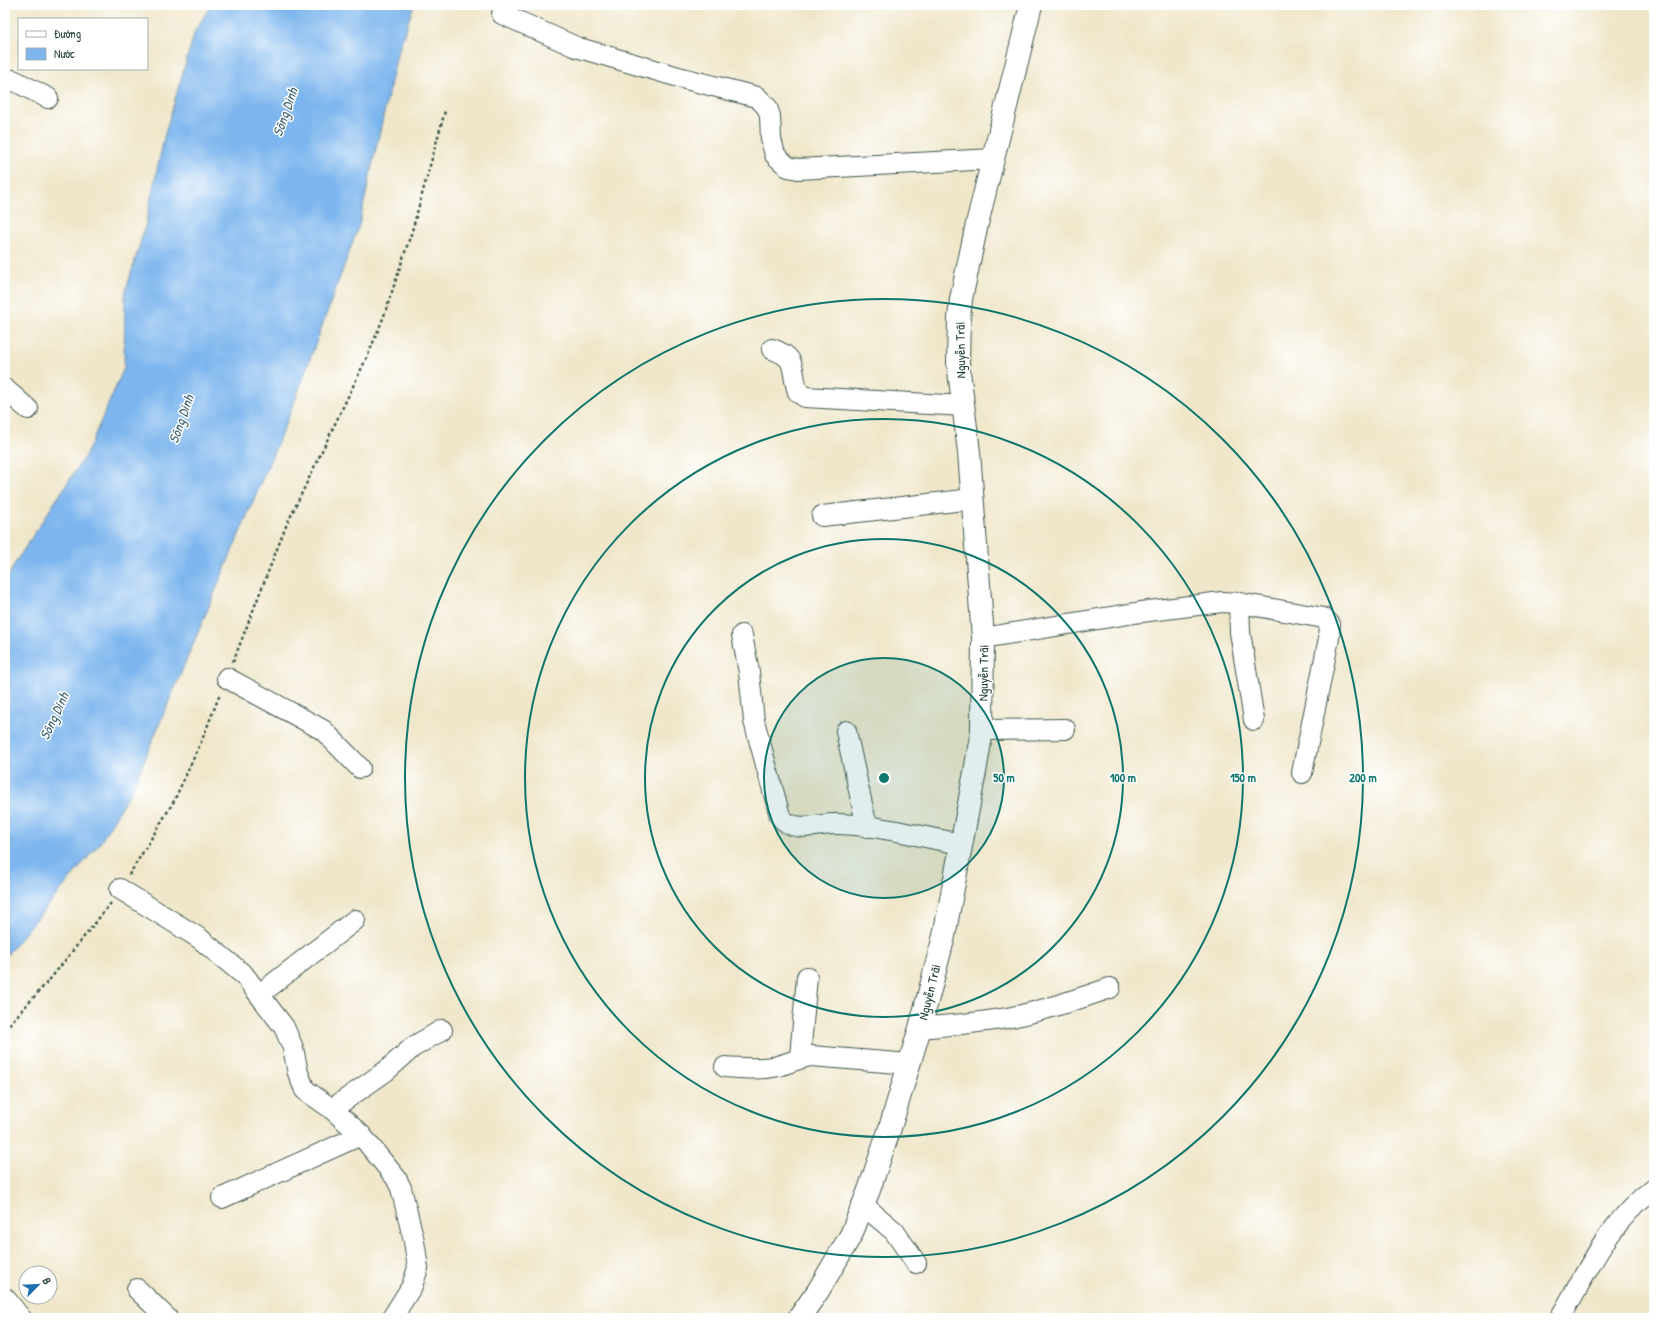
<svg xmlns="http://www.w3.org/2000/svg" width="1659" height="1323" font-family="'Patrick Hand',sans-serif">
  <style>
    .water { fill: #7db6ee; stroke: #4e7a91 }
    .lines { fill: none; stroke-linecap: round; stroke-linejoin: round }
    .minor-casing { stroke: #3e564b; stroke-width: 22 }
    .major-casing { stroke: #3e564b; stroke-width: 24 }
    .path { stroke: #3e564b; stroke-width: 2.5; stroke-dasharray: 3 3; stroke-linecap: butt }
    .minor { stroke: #fff; stroke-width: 20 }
    .major { stroke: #fff; stroke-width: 22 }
    .ring { fill: none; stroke: #0f766e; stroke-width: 2 }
    .labels { text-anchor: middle; stroke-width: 3; stroke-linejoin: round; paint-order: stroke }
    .street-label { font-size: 13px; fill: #1f3d34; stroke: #fff }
    .water-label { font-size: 14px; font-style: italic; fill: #3b616c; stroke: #fff }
    .centre { fill: #0f766e; stroke: #fff; stroke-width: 2 }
    .ring-label { font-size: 12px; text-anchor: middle; font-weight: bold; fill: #0f766e; stroke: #fff; stroke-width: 3; stroke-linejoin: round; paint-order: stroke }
  </style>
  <rect width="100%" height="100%" fill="#fff"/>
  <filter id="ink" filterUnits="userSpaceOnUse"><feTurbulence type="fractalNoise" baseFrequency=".025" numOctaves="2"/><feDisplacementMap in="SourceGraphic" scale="8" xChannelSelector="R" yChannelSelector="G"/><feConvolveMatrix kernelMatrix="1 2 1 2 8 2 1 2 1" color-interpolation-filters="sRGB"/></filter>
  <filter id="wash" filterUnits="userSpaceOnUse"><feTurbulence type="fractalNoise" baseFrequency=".012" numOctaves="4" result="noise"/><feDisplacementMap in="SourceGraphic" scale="16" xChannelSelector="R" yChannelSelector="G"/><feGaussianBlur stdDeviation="0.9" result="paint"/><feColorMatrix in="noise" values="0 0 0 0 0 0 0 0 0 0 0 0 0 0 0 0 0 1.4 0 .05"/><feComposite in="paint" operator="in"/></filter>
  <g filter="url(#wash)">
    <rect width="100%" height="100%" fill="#f0e7cb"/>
    <!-- water -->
    <path class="water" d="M211 5H414L397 55 359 225 291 411 133 787 100 843 5 957V584L15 563 87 453 124 368 125 293 145 227 164 137 195 31Z"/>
  </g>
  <g filter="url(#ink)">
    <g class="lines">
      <!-- minor casing -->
      <g class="minor-casing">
        <g id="minor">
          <path d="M502 14 576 47 682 78 757 97 767 107 770 116 771 139 775 155 788 167 798 169 994 159"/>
          <path d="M5 81 13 80 48 98"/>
          <path d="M772 349C799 358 790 369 798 392L805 397 964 406"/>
          <path d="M5 389 28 409"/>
          <path d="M822 516 973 499"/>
          <path d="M1239 603 1324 618 1330 625 1329 638 1302 773"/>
          <path d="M742 635 749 672 754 721 780 816C792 834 817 824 834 824 877 824 920 837 962 844"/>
          <path d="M983 638 1141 612 1222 602 1239 603 1240 632 1254 720"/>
          <path d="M227 678 323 730 360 768"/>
          <path d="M982 730 1065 729"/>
          <path d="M846 731 867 827"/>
          <path d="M120 889 199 938 244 975 284 1027 293 1048 298 1073 305 1090 332 1109 361 1135 396 1178 401 1188 414 1241 418 1268 412 1286 392 1318"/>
          <path d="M260 994 355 920"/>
          <path d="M920 1028C951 1025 982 1023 1012 1017 1046 1010 1078 999 1110 988"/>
          <path d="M800 1057 807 977"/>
          <path d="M725 1067C742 1068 761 1070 778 1066 789 1063 799 1058 811 1056L910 1064"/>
          <path d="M332 1109 386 1071 413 1047 442 1030"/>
          <path d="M222 1198 361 1135"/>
          <path d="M863 1205 894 1231 916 1263"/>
          <path d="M137 1289 167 1318"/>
          <path d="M5 1298 21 1318"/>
          <path d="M1560 1318C1589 1269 1608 1223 1654 1188"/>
        </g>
      </g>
      <!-- major casing -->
      <g class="major-casing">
        <path id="major" d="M799 1318 818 1291 851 1235 869 1190 890 1128 920 1028 944 936 975 772 982 730 983 638 969 452 958 363 959 319 961 299 977 224 1031 5"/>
      </g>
      <!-- path -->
      <g class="path">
        <path d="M233 662 286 526 368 355 384 316 412 231 445 111"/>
        <path d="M129 875 174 801 202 740 220 694"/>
        <path d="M5 1029 51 978 111 903"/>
      </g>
      <!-- minor -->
      <use href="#minor" class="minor"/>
      <!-- major -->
      <use href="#major" class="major"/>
    </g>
  </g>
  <!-- distance rings -->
  <circle cx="884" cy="778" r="120" fill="#0f766e" fill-opacity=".12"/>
  <g class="ring">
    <circle cx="884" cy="778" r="120"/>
    <circle cx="884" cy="778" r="239"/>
    <circle cx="884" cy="778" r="359"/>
    <circle cx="884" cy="778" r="479"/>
  </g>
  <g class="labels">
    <!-- street labels -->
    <g class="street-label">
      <text transform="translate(960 350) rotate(-91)" y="5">Nguyễn Trãi</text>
      <text transform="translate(983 673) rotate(-89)" y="5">Nguyễn Trãi</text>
      <text transform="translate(929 992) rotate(-76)" y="5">Nguyễn Trãi</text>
    </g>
    <!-- water labels -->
    <g class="water-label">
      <text transform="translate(285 112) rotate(-71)" y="5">Sông Dinh</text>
      <text transform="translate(181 419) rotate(-71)" y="5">Sông Dinh</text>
      <text transform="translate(54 716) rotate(-65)" y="5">Sông Dinh</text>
    </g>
  </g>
  <circle cx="884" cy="778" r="6" class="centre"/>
  <g class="ring-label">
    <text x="1004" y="782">50 m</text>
    <text x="1123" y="782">100 m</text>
    <text x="1243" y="782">150 m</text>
    <text x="1363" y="782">200 m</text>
  </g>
  <!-- margin -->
  <rect width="1659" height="1323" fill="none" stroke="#fff" stroke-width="20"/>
  <!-- legend -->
  <rect x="18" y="18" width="130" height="52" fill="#ffffff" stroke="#a5b1ae"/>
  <rect x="26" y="31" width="20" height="6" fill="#ffffff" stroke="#a5b1ae"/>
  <text x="54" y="38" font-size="12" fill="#1f3d34">Đường</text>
  <rect x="26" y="48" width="20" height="12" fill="#7db6ee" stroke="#a5b1ae"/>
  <text x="54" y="58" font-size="12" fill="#1f3d34">Nước</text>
  <!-- north arrow -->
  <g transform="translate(38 1285) rotate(66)"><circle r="19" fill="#ffffff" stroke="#a5b1ae"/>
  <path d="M0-3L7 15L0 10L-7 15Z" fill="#1f6fb2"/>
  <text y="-6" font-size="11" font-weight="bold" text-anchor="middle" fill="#1f3d34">B</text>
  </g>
</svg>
